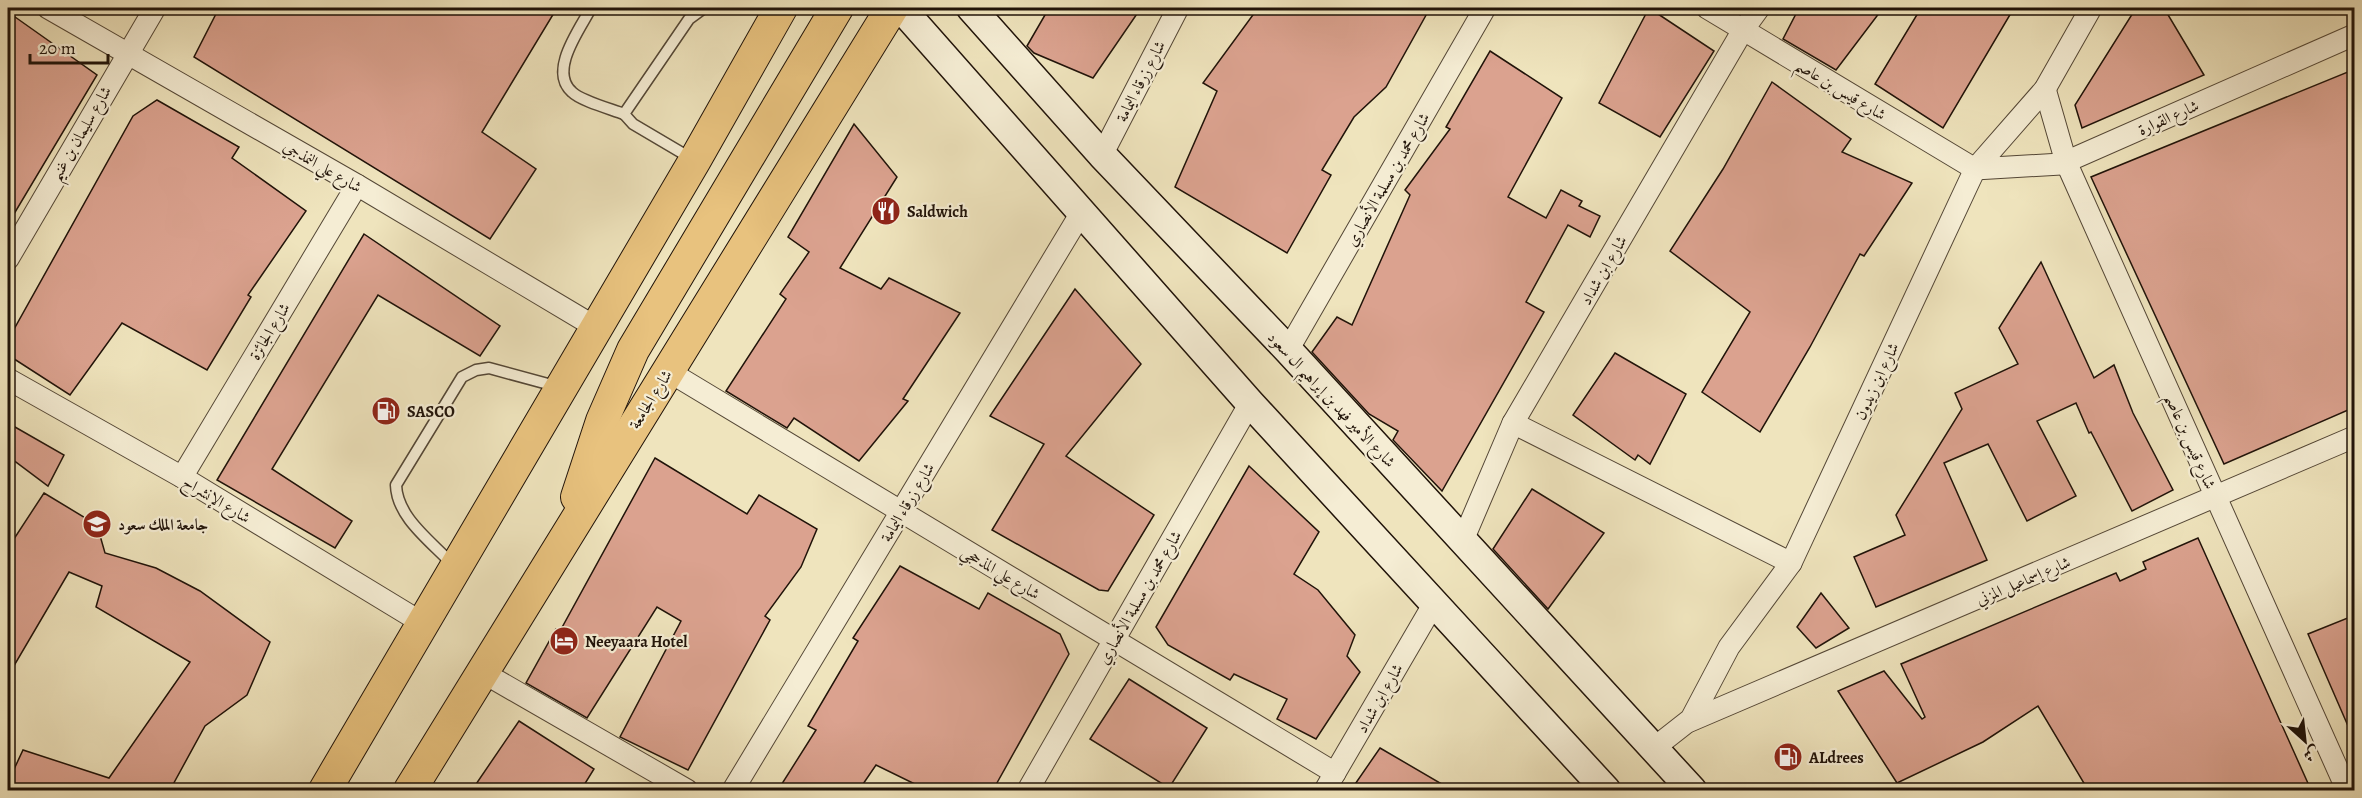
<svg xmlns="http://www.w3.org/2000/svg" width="2362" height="798" font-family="Alegreya,Amiri,serif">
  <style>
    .building { fill: #dba28f; stroke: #201309; stroke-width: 1.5 }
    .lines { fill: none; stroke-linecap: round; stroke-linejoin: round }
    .lane-casing { stroke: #544736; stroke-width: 13 }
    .street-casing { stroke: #544736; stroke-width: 23 }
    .secondary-casing { stroke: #201309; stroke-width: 31 }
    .primary-casing { stroke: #201309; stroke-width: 34 }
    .lane { stroke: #f5edd4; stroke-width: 10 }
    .street { stroke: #f5edd4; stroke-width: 21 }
    .secondary { stroke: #f5edd4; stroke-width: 28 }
    .primary { stroke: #e8c27e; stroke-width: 32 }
    .labels { text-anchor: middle; stroke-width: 4.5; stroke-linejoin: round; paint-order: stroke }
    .street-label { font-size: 16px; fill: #201309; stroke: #f5edd4 }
    .poi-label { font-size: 16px; font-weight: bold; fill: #201309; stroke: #f5edd4; text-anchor: start }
  </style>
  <rect width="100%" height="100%" fill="#efe4bd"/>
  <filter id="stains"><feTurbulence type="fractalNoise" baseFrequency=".00333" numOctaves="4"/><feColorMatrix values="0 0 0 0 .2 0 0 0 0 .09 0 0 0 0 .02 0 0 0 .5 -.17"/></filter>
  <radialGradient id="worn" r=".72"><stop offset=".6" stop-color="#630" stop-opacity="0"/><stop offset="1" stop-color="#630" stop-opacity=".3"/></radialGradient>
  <!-- building -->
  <g class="building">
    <path d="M219 8H557L482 132 536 169 490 239 194 57Z"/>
    <path d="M1049 8H1141L1093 78 1034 53 1027 46Z"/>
    <path d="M1258 8H1430L1386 87 1354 117 1322 170 1331 175 1287 253 1175 187 1217 91 1203 83Z"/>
    <path d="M1649 8 1714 51 1660 137 1599 103Z"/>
    <path d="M1799 8H1883L1836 70 1783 39Z"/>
    <path d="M1921 8H2014L1943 128 1875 84Z"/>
    <path d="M2136 8H2164L2204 75 2082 128 2075 105Z"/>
    <path d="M8 12 97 75 8 224Z"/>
    <path d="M1490 51 1562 98 1508 197 1546 218 1561 190 1582 201 1579 206 1600 216 1590 237 1568 225 1526 302 1544 312 1442 491 1393 440 1398 431 1369 414 1312 352 1337 317 1352 325 1410 195 1405 190 1450 129 1446 127Z"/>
    <path d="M2355 69V407L2224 464 2091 177Z"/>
    <path d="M1772 82 1851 139 1842 152 1912 183 1864 256 1860 254 1810 347 1760 432 1702 392 1750 312 1670 251 1723 169Z"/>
    <path d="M157 100 239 147 232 158 306 211 248 295 251 297 207 370 122 323 70 395 8 355V340L133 116Z"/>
    <path d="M854 124 897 177 840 268 881 289 889 278 960 313 903 399 908 401 859 461 794 418 787 428 726 391 786 299 780 294 809 252 788 237Z"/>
    <path d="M364 234 500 326 480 356 378 295 272 469 352 521 335 548 217 480Z"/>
    <path d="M2041 262 2094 378 2114 365 2133 413 2173 490 2132 511 2091 432 2089 433 2076 403 2037 421 2076 496 2027 521 1988 444 1944 463 1987 560 1876 607 1854 557 1905 535 1896 515 1962 409 1955 393 2018 364 1999 328Z"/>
    <path d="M1075 289 1141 364 1066 456 1154 515 1108 591 1099 590 992 530 1044 444 990 416Z"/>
    <path d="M1615 353 1686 394 1650 464 1638 455 1635 460 1573 415Z"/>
    <path d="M8 423 64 455 48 486 8 456Z"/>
    <path d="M655 458 747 514 759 495 817 529 801 567 765 616 770 620 688 770 620 737 681 621 657 607 587 718 526 683 556 629 560 631Z"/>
    <path d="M1249 466 1319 532 1294 574 1318 590 1355 635 1347 656 1360 672 1316 739 1277 719 1287 699 1234 674 1230 680 1168 645 1156 627Z"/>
    <path d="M1532 489 1604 533 1548 609 1493 549Z"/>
    <path d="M44 493 97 525 105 553 156 568 200 591 270 642 247 695 205 726 170 790H8V782L23 750 109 778 190 662 96 607 102 586 69 572 8 676V548Z"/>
    <path d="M2198 538 2311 790H2088L2038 706 1983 742 1897 783 1838 691 1884 671 1922 719 1925 717 1901 664 2116 573 2120 581 2146 569 2143 562Z"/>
    <path d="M900 566 979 609 988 593 1060 634 1069 654 993 790H927L876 765 859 790H778L816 730 808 726 858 641 853 638Z"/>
    <path d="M1821 593 1849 628 1816 648 1797 627Z"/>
    <path d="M2355 615V742L2308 634Z"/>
    <path d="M1129 679 1207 728 1169 788 1090 739Z"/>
    <path d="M519 721 594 769 581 790H472Z"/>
    <path d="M1380 748 1452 790H1351Z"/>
  </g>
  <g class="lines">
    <!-- lane casing -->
    <g class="lane-casing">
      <g id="lane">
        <path d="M591 8C580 29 548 71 572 92 581 101 611 109 624 114"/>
        <path d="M694 160 633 124 624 114 689 19 704 8"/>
        <path d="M453 565C432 542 397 518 396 485L462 377 476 370 489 368 559 387"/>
      </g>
    </g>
    <!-- street casing -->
    <g class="street-casing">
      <g id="street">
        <path d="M48 8 357 185 597 328"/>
        <path d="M1707 8 1975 169 2061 164 2354 35"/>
        <path d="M2045 89 2066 162 2347 790"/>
        <path d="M1102 155 1178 8"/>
        <path d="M8 259 155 8"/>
        <path d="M1288 350 1485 8"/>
        <path d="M668 371 1335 773"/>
        <path d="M8 379 182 477 424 624"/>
        <path d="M1513 423 1791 563"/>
        <path d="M182 477 357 185"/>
        <path d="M1463 540 1513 423 1743 30 1759 8"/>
        <path d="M482 672 687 790"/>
        <path d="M1690 721 2354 437"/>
        <path d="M1654 748 1691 719 1729 647 1791 563 1975 169 2045 89 2091 8"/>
        <path d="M733 790 1081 213"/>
        <path d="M1028 790 1250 403"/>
        <path d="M1325 790 1433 605"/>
      </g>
    </g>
    <!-- secondary casing -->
    <g class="secondary-casing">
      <g id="secondary">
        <path d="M901 8 1250 403 1606 790"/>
        <path d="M971 8 1102 155 1288 350 1692 790"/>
      </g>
    </g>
    <!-- primary casing -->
    <g class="primary-casing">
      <g id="primary">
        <path d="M577 497 602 421 633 350 837 8"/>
        <path d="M325 790 695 160 781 8"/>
        <path d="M410 790 892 8"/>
      </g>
    </g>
    <!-- lane -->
    <use href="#lane" class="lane"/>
    <!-- street -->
    <use href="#street" class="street"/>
    <!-- secondary -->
    <use href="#secondary" class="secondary"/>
    <!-- primary -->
    <use href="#primary" class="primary"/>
  </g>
  <!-- icons -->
  <defs>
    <g id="restaurant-disc" transform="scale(1.5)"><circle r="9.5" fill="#8f2418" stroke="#f5edd4"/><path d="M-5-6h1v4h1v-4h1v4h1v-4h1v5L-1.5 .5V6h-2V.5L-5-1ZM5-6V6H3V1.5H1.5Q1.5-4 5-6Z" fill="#fff"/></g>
    <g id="fuel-disc" transform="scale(1.5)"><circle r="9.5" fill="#8f2418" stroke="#f5edd4"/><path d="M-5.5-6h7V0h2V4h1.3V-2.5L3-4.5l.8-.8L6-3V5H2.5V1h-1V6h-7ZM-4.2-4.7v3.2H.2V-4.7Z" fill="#fff"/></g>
    <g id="university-disc" transform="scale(1.5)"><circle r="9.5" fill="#8f2418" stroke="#f5edd4"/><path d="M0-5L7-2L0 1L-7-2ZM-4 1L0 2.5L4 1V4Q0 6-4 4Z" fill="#fff"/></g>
    <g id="hotel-disc" transform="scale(1.5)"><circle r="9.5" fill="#8f2418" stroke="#f5edd4"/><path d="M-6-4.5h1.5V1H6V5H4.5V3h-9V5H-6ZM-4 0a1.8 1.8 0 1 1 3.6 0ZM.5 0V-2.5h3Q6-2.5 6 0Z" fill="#fff"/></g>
  </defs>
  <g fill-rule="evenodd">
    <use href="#restaurant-disc" x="886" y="211"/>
    <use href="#fuel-disc" x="386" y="411"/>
    <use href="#university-disc" x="97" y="524"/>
    <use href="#hotel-disc" x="564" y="641"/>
    <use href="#fuel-disc" x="1788" y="757"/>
  </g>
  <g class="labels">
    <!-- street labels -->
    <g class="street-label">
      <text transform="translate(1140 81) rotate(-63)" y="6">شارع زرقاء اليمامة</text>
      <text transform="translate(1841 89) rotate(31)" y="6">شارع قيس بن عاصم</text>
      <text transform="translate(2168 117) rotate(-24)" y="6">شارع القوارة</text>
      <text transform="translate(80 133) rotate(-60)" y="6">شارع سليمان بن غنيم</text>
      <text transform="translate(323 166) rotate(30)" y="6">شارع علي النمذجي</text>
      <text transform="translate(1387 179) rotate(-60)" y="6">شارع محمد بن مسلمة الأنصاري</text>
      <text transform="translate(1603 270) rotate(-60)" y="6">شارع ابن شداد</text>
      <text transform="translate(269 331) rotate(-59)" y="6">شارع الجائزة</text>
      <text transform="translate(1876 381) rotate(-65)" y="6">شارع ابن زيدون</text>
      <text transform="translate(650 399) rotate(-58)" y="6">شارع الجامعة</text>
      <text transform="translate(1332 399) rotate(47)" y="6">شارع الأمير فهد بن إبراهيم ال سعود</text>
      <text transform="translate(2191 441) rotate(66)" y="6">شارع قيس بن عاصم</text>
      <text transform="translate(217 499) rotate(31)" y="6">شارع الإنشراح</text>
      <text transform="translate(907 502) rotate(-59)" y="6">شارع زرقاء اليمامة</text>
      <text transform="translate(1001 572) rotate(31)" y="6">شارع علي المذحجي</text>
      <text transform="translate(2023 580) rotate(-23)" y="6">شارع إسماعيل المزني</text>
      <text transform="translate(1139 597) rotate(-60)" y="6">شارع محمد بن مسلمة الأنصاري</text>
      <text transform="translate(1379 698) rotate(-60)" y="6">شارع ابن شداد</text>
    </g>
    <!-- poi labels -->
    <g class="poi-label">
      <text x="907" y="217">Saldwich</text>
      <text x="407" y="417">SASCO</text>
      <text x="118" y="530">جامعة الملك سعود</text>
      <text x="585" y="647">Neeyaara Hotel</text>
      <text x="1809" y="763">ALdrees</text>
    </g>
  </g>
  <!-- margin -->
  <rect width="2362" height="798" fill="none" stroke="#efe4bd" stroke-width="30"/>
  <rect x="9" y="9" width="2344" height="780" fill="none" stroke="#201309" stroke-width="3"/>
  <rect x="15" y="15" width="2332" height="768" fill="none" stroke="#201309" stroke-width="1.5"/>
  <!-- north arrow -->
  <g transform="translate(2305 741) rotate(153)" stroke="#f5edd4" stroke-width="4.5" paint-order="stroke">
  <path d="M0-4.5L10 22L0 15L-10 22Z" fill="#201309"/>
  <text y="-9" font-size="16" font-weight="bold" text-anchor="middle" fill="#201309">ش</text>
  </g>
  <!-- scale -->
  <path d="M30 54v9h78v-9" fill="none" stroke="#201309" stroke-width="3"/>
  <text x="39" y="54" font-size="18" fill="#201309" stroke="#f5edd4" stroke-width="4.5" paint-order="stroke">20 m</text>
  <rect width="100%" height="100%" filter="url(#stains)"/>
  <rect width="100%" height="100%" fill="url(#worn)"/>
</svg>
